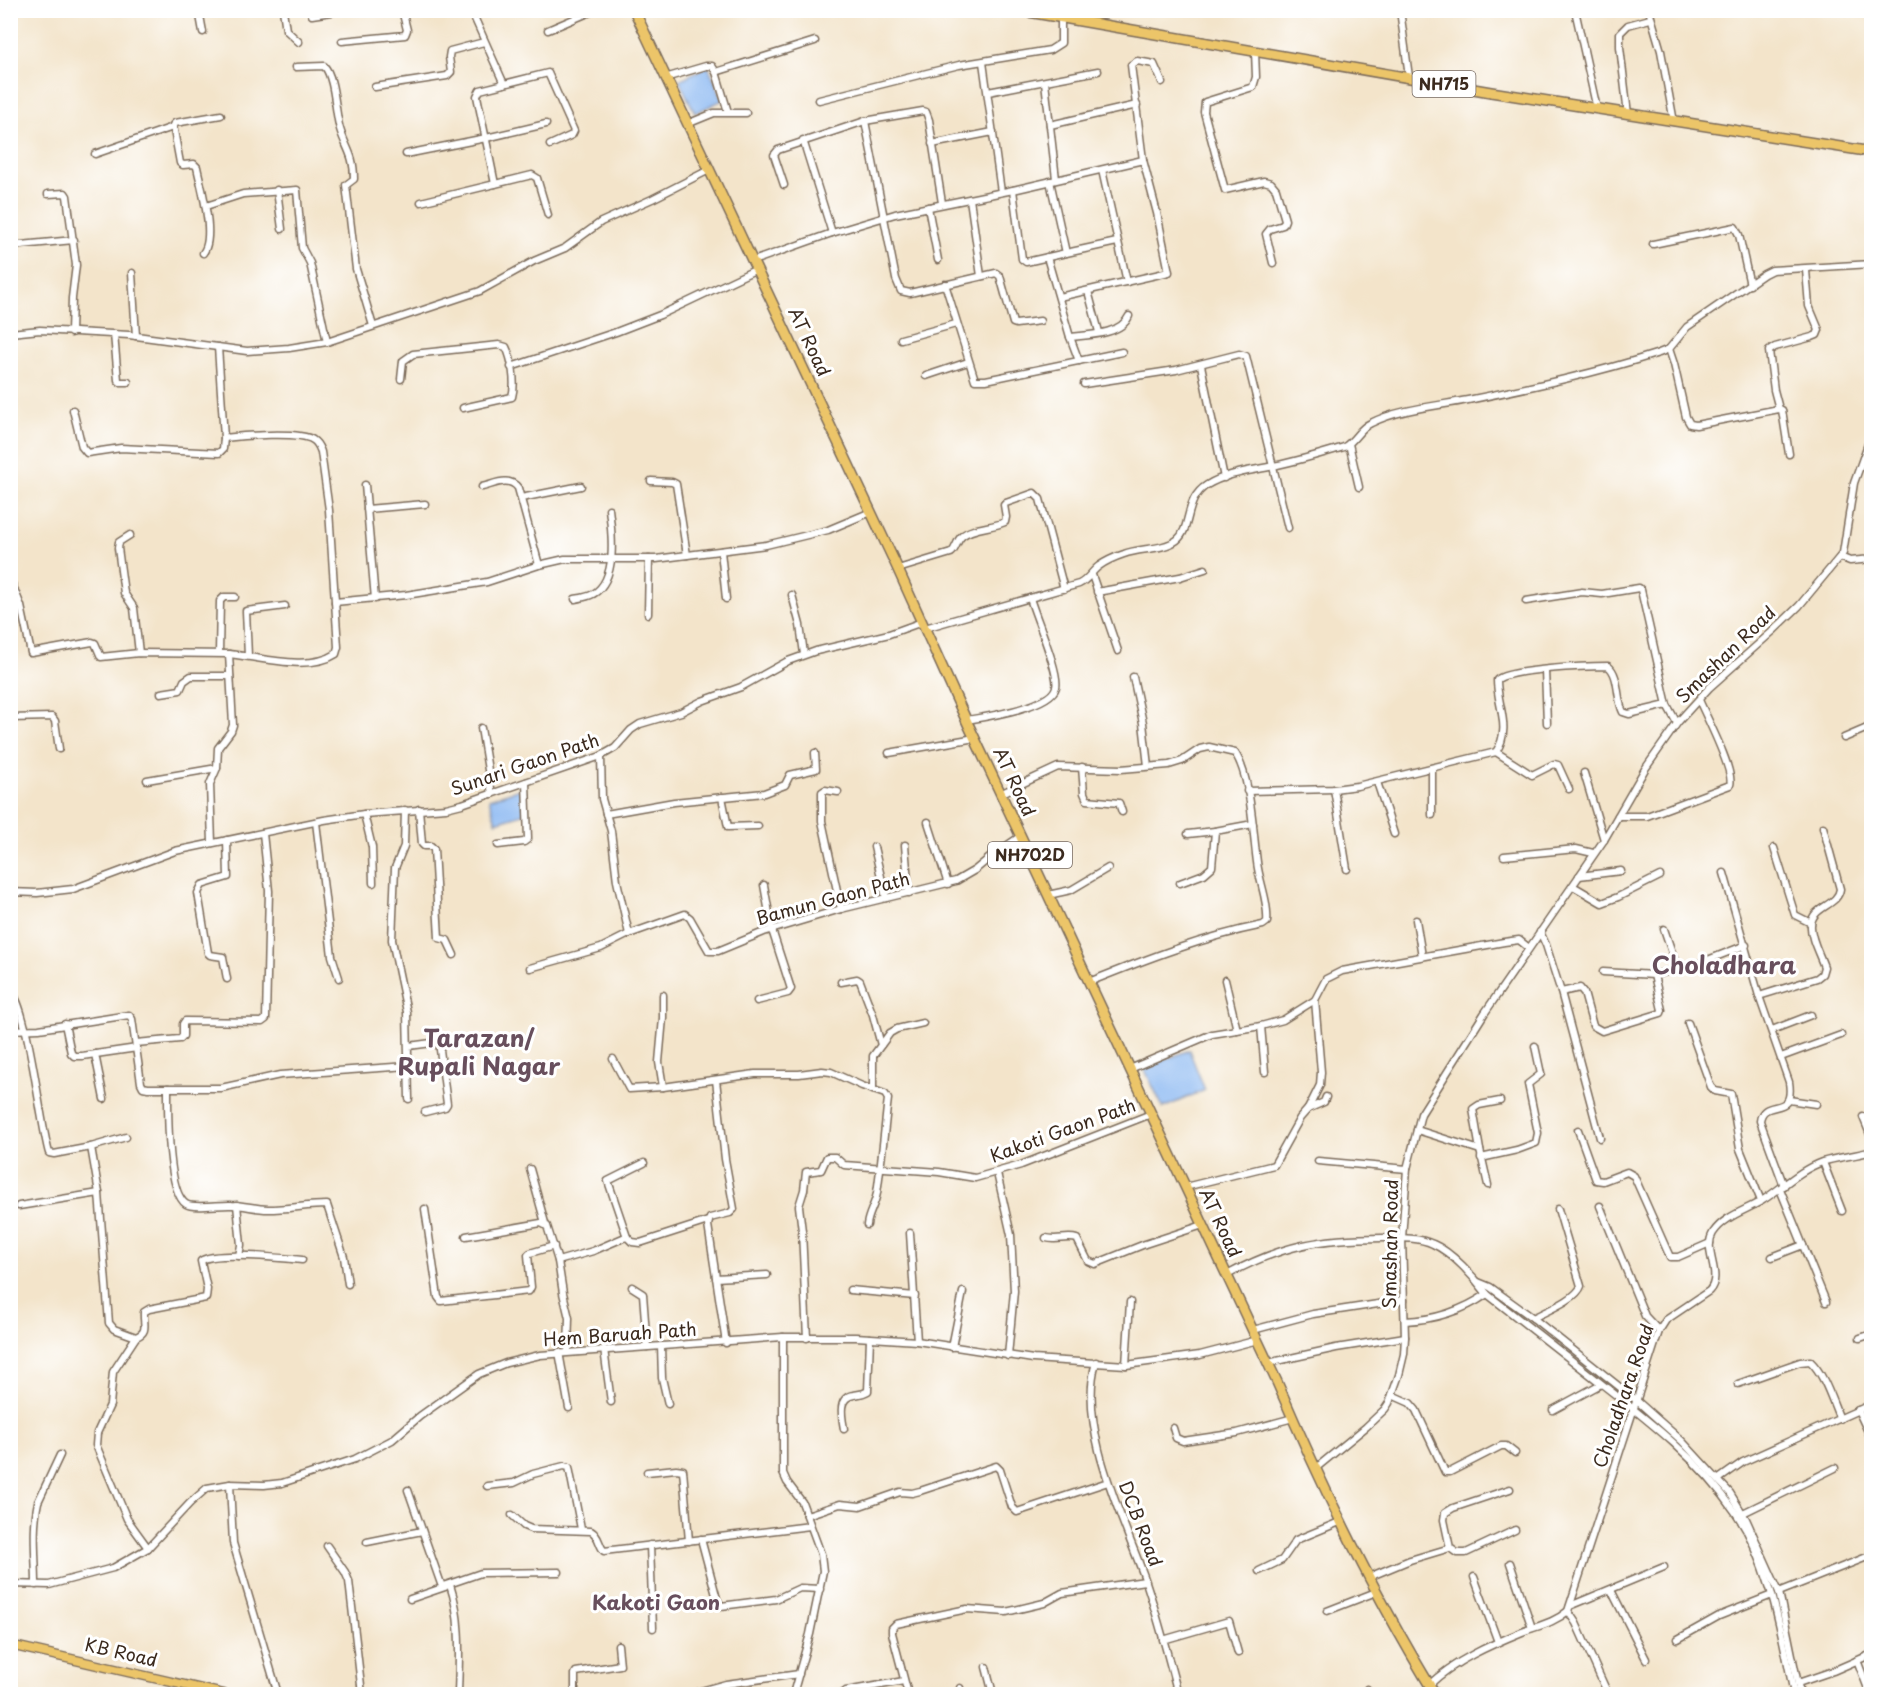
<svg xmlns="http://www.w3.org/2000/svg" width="1882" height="1705" font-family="'Playpen Sans',sans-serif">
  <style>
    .water { fill: #86b5f1; stroke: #607088; stroke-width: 1.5 }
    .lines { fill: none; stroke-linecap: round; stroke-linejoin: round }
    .minor-casing { stroke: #7b6b5a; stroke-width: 9 }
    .major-casing { stroke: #7b6b5a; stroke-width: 11 }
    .highway-casing { stroke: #7b6b5a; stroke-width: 12 }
    .minor { stroke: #fff; stroke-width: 6 }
    .major { stroke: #ecc569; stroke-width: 8 }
    .highway { stroke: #ecc569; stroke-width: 9 }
    .labels { text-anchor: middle; stroke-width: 6; stroke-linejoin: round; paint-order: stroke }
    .shield { fill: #fff; stroke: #766a62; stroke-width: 1.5 }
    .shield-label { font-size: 16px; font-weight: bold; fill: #3b2a1e }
    .street-label { font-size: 18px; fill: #3b2a1e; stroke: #fff }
    .neighbourhood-label { font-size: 20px; font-weight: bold; fill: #684f5d; stroke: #fff }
    .district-label { font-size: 24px; font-weight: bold; fill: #684f5d; stroke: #fff }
  </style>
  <rect width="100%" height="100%" fill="#fff"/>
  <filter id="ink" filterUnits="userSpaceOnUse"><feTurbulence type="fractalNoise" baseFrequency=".0167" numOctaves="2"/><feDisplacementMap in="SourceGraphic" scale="12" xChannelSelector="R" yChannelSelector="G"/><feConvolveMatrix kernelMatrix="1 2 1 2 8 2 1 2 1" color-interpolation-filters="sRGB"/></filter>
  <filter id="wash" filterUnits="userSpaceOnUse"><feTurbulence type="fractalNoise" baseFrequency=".008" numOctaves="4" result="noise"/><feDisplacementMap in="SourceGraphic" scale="24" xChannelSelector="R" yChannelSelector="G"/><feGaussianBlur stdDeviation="1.35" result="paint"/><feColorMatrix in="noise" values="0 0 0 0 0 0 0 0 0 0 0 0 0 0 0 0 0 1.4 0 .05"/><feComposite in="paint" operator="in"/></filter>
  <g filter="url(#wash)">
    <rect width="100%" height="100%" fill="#f3e4ca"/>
    <!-- water -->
    <g class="water">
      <path d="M708 66 723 100 695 113 679 80Z"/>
      <path d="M520 789 526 813 496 822 489 799Z"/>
      <path d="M1189 1050 1205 1090 1163 1108 1144 1068Z"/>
    </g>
  </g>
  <g filter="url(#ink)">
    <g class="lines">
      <!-- minor casing -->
      <g class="minor-casing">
        <g id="minor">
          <path d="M199 10 203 32"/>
          <path d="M283 10 286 30 299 42"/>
          <path d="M471 10 504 84"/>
          <path d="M1400 10 1409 77"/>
          <path d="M1575 10 1597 109"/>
          <path d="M1649 10 1661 51 1674 122"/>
          <path d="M312 15 344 10"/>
          <path d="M548 30 595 10"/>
          <path d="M342 41 405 35 407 30 402 10"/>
          <path d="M1255 51 1256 77 1253 87 1205 102 1204 112 1225 190 1264 181 1271 183 1276 189 1285 220 1283 225 1270 229 1266 234 1273 263"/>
          <path d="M983 62 1001 192"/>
          <path d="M296 67 324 66C335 77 335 113 340 129 346 149 354 154 354 179L346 185 356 269 373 326"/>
          <path d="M716 72 728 112"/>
          <path d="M665 78 706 66H712L716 72 815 41"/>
          <path d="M1045 82 1056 179"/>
          <path d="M375 87 447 76 451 72 449 57 450 51 484 42"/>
          <path d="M988 92 1098 71"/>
          <path d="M819 100 959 65 1050 50 1061 43V18"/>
          <path d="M1628 114 1620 47V33L1628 25 1650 19"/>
          <path d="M865 121 896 279 901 291 910 293 996 273 1000 276 1013 323 1016 324 1040 321"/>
          <path d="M687 124 714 113H746"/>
          <path d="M1050 125 1137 105"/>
          <path d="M803 140 832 233"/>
          <path d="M932 144 993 132"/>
          <path d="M95 154 173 127"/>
          <path d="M406 154 486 138 546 124"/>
          <path d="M1102 170 1127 282"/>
          <path d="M495 184 477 96 480 90 548 73 574 131 572 135 550 145"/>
          <path d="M784 185 774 155 778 150 865 121 923 111 926 112 929 120 942 203"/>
          <path d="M277 190 282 229"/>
          <path d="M1013 190 1022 259 1026 262 1066 253 1050 181"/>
          <path d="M48 194 65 193 67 196 76 265 72 298 71 333"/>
          <path d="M970 199 981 276"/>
          <path d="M421 202 532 175 537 178 548 215"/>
          <path d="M206 206 243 194 297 190 302 248 310 263 327 342"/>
          <path d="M928 207 938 260"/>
          <path d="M1653 244 1735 227 1739 235 1750 285"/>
          <path d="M10 246 74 240"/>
          <path d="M203 253C216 237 201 187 197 167L194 164 183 165 180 163 173 125 175 123 221 115"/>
          <path d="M1066 253 1117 242"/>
          <path d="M1047 257 1070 337 1079 361"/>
          <path d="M753 261 832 233 895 214 1013 190 1143 160"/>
          <path d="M132 273 136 336"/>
          <path d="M945 284 975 380H986L1122 352"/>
          <path d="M1088 291 1099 332"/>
          <path d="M1059 297 1169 272 1157 213 1143 160 1131 65 1137 61 1154 64 1162 82"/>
          <path d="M10 333 40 330 129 335 247 351 289 348 327 342 480 291 534 261 565 248 601 222 652 199 709 170"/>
          <path d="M114 334 118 380 120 382H128"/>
          <path d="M1070 337C1088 335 1121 335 1129 316"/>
          <path d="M901 339 956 324"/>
          <path d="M1669 349 1674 364 1686 417 1690 424 1696 425 1779 409 1782 410 1789 454"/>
          <path d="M1201 365 1224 478"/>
          <path d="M511 367 616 332 660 315 757 269"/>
          <path d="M926 376 968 362"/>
          <path d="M401 379 403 361 413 354 499 345 506 347C512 359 516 383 512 397L463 408"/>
          <path d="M1084 384 1176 370 1239 354 1246 356 1288 528"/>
          <path d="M1779 409 1774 390 1769 351 1775 347 1812 337 1817 335 1819 330 1809 306 1806 270"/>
          <path d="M73 410 82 447 87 453 121 448 219 453 223 449 224 438 218 347"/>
          <path d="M1349 444 1359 487"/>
          <path d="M651 481 672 482 676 484 687 555"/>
          <path d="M365 485 375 599"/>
          <path d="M482 487C495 484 509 476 518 488L539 565"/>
          <path d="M521 498 581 486"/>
          <path d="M367 509 425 504"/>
          <path d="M130 535 119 542 118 548 124 593 134 608 139 653"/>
          <path d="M721 551 726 599"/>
          <path d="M1840 557 1850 561 1872 559"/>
          <path d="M898 569 951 553C957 548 956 541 962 536 972 527 992 528 1005 522L1006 517 1004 505 1006 503 1034 493 1040 499 1064 589"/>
          <path d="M1092 575 1118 651"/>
          <path d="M10 579 21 606 31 653 92 642 95 643 101 657 139 653 229 654"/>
          <path d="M1097 592 1180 577 1205 569"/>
          <path d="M792 595 800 625 804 654"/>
          <path d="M575 599C581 598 588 597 593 594 618 580 612 533 609 509"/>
          <path d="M1526 601 1582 592 1602 594 1639 588 1641 590 1667 705"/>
          <path d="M335 602 406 595 487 582 539 565 565 559H656L766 545 828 530 871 512"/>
          <path d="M648 614 649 559"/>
          <path d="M925 628 1079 584C1088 580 1091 572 1099 566 1106 561 1115 557 1124 554 1140 548 1163 550 1177 540 1192 528 1184 499 1207 485 1227 473 1251 471 1273 466 1297 461 1321 454 1344 447 1355 441 1359 428 1371 423 1398 409 1438 406 1468 400 1532 387 1597 373 1659 353L1669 349 1687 327 1764 274 1772 270 1872 264"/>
          <path d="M219 653 220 601 224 597H235"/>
          <path d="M248 656 246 611 285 606"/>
          <path d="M1545 670 1547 723"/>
          <path d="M1133 677 1143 723 1148 766"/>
          <path d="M161 693 180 690 184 681 191 676H230"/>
          <path d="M10 718 52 717 55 721 59 749"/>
          <path d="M967 720C985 717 1051 707 1056 687 1060 673 1035 616 1030 598"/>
          <path d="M481 728 492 794"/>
          <path d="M1844 738 1872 726"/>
          <path d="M1496 752 1532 775 1554 764 1558 765 1569 789"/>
          <path d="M889 753 975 738"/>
          <path d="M601 756 602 799 611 831 617 881 629 934 685 914 690 918 709 951H718L764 932 841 909 956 881 975 870 993 855 1021 836"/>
          <path d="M1082 767 1084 793 1087 800 1119 803 1122 812"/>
          <path d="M1584 773 1604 840"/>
          <path d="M147 780 217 768"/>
          <path d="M1377 782 1394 834"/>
          <path d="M1334 789 1347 869"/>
          <path d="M1247 791 1334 789 1357 786 1496 752C1512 728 1497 706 1497 680 1508 669 1589 666 1608 666 1620 675 1616 699 1623 712L1629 714 1667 705 1677 723"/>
          <path d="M838 792 825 790 822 792V821L841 909"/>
          <path d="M1002 793 1058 767 1121 769 1169 765 1182 761 1200 749 1209 747 1235 753C1251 777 1253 833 1257 862 1259 881 1269 903 1267 922L1263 925C1203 937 1146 959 1089 982"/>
          <path d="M722 797 728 827 758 826"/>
          <path d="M419 809 422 844 424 846H431L434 849 439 938 447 940 454 955"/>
          <path d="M405 810 404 846 395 868 392 940 407 1012 409 1099"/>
          <path d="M364 814 372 847 373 883"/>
          <path d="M606 814 674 802 764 793 785 785 790 775 816 769 815 753"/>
          <path d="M1432 815V768"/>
          <path d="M1618 816H1647L1730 785C1735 772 1706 716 1699 700"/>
          <path d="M316 822 332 956 339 978"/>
          <path d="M928 822 948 884"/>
          <path d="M1188 834 1215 831"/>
          <path d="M212 843 210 784 217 768 218 748 231 731 233 725 229 654C259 657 309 672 336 654L338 647 329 510 321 452C319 447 318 443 313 440 300 431 242 436 224 438"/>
          <path d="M498 845 524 842 528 839 526 782"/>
          <path d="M905 845 909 893"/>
          <path d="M874 847 886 898"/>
          <path d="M1774 848 1795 915 1811 923"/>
          <path d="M1504 856 1576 849 1593 853"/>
          <path d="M1724 873 1759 996 1789 1082C1795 1120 1763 1096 1760 1121L1784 1186"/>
          <path d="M1579 876 1621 871"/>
          <path d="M1180 883 1204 874 1212 867 1215 831 1253 824"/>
          <path d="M1573 886 1602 903 1618 897 1660 876"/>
          <path d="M10 892 37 893 73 889 175 851 324 820 364 814 446 808 462 804 601 756 615 748 631 730 640 724 681 712 702 701 741 687 788 661 816 651 889 634 922 622"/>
          <path d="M1048 895 1071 890 1108 868"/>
          <path d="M1416 920 1422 956"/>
          <path d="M1664 929 1678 970"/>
          <path d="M1540 932 1546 945 1561 992 1600 1138"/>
          <path d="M530 968 601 948 629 934"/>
          <path d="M1603 972 1654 975 1695 965 1746 945"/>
          <path d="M227 979 223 957 210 955 208 953 198 893 202 885 228 877 227 840"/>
          <path d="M1225 980 1237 1030"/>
          <path d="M841 982 857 979 860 981 873 1015 881 1045"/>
          <path d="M10 990C28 1005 40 1123 49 1153L54 1154 91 1147 99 1193 109 1323 114 1329 136 1337"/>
          <path d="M1561 992 1580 988 1584 993 1593 1026 1602 1031 1661 1013 1662 1010 1654 975"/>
          <path d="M663 995V1018L659 1062 663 1087"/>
          <path d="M1759 996 1817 978 1822 974 1824 967C1820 955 1810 938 1811 925 1812 906 1838 906 1840 889L1823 827"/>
          <path d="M757 1001 788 993 791 989 772 930 764 885"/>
          <path d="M1688 1023 1711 1087 1715 1091 1731 1094 1740 1149 1761 1201"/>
          <path d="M65 1024 71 1053 74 1056H82L137 1048"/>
          <path d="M1261 1026 1265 1072"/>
          <path d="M10 1030 39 1029 129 1015 132 1019 141 1083 143 1087 148 1088H221L280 1075 408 1066"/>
          <path d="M1772 1030 1811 1015"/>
          <path d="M136 1043 180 1039 183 1036V1024L185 1021 262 1022 266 1019 269 891 263 833"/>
          <path d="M409 1046 439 1042 447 1104 445 1107 425 1112"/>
          <path d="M95 1054 104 1099"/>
          <path d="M1781 1057 1841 1035"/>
          <path d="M613 1059 629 1089 663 1087 755 1074H799L822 1071 831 1072 862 1086 885 1094 888 1099 887 1107C884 1136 881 1165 877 1193 875 1205 868 1214 867 1225"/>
          <path d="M1130 1069 1212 1034 1261 1026 1283 1020 1315 1000 1326 979 1342 971 1504 942 1519 940 1529 948"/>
          <path d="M716 1080 725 1159 734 1209 730 1213 710 1218 708 1225 726 1343"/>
          <path d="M168 1088C168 1110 167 1192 186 1204 194 1209 221 1204 232 1205 244 1205 256 1209 268 1209 288 1209 308 1205 327 1205L344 1257 348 1284"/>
          <path d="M873 1090V1056L890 1033 897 1029 923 1023"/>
          <path d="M1789 1100 1816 1104"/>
          <path d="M1308 1109 1320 1085 1321 1072 1315 1000"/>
          <path d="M1863 1117 1872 1139"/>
          <path d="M1417 1130 1480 1150"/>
          <path d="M1578 1130 1596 1180 1603 1181 1627 1172 1634 1176 1670 1257H1678L1710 1243"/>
          <path d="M91 1147 126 1137"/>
          <path d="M1481 1158 1517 1150 1536 1143 1538 1133 1528 1084 1541 1074 1535 1046"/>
          <path d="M1318 1161 1407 1169"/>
          <path d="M1823 1162 1842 1211"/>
          <path d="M530 1169 545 1223"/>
          <path d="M997 1173 1011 1235 1014 1291 1008 1356"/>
          <path d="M1488 1185 1480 1150 1473 1109 1479 1105 1500 1101"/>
          <path d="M1185 1187 1274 1165 1300 1118 1308 1109 1324 1102 1326 1097"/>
          <path d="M1780 1189 1826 1302"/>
          <path d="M237 1205 241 1245 239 1256"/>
          <path d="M19 1206 99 1193"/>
          <path d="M1600 1206 1645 1316 1659 1331"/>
          <path d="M425 1209 438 1297 441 1301 529 1291 531 1287 528 1255 530 1253 554 1246"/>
          <path d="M910 1233 917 1341"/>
          <path d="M466 1236 541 1223 547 1226 558 1261 563 1293 569 1318 568 1351"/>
          <path d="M627 1237 608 1181 644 1163"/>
          <path d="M1046 1238C1057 1241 1067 1236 1077 1239L1088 1261 1095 1264 1145 1244 1203 1225"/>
          <path d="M1772 1257 1803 1245"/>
          <path d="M558 1261 593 1251 623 1238 627 1237 632 1242 640 1243 708 1221"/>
          <path d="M1227 1275C1282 1245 1321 1238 1383 1238 1399 1238 1418 1237 1433 1244 1452 1252 1475 1278 1487 1294 1524 1323 1561 1352 1598 1381 1648 1420 1700 1460 1736 1513 1772 1567 1781 1633 1794 1694"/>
          <path d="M1870 1275 1872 1274"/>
          <path d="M716 1278 767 1275"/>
          <path d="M1478 1282 1490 1287 1533 1318 1636 1400 1682 1441 1730 1493 1746 1519 1779 1592 1800 1694"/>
          <path d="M632 1287 643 1294 647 1347"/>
          <path d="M850 1290 915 1296"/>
          <path d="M1533 1318C1546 1311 1577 1299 1581 1286L1558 1209"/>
          <path d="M1405 1321C1433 1320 1463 1311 1487 1294"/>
          <path d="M1253 1330 1313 1314 1404 1300"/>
          <path d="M783 1337V1473L787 1482 802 1502 821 1554 823 1571 810 1634 793 1694"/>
          <path d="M807 1338 802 1231 799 1206 804 1190 806 1172 821 1170 827 1157H835L844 1165 939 1172 975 1178 1021 1165 1151 1114"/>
          <path d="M1860 1338 1872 1334"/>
          <path d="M661 1346 662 1378 668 1404"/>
          <path d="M952 1347 963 1292"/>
          <path d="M604 1349 611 1402"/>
          <path d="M559 1352 569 1408"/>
          <path d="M1096 1362C1077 1427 1123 1518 1145 1579 1158 1617 1168 1656 1178 1694"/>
          <path d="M1268 1363 1336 1348 1405 1337"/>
          <path d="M1126 1365 1130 1302"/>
          <path d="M1738 1384 1800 1362 1810 1361C1825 1375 1832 1401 1840 1419"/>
          <path d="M1392 1395 1410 1403 1416 1410 1445 1472H1450L1501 1446H1506L1515 1453"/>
          <path d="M1553 1410 1601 1384"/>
          <path d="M1858 1410 1872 1440"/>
          <path d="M1173 1428 1176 1438 1183 1441 1237 1433 1293 1418"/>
          <path d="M844 1429C842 1417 837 1397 854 1395 860 1394 863 1394 868 1391L870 1338"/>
          <path d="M1316 1468 1366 1427 1385 1409 1389 1403 1399 1375 1404 1354 1405 1337 1402 1238 1407 1169 1421 1114 1484 1014 1604 840 1645 769 1678 722 1709 688 1773 631 1799 606 1843 553 1854 483 1872 433"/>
          <path d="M647 1472 676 1469 683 1470 689 1541"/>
          <path d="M1719 1479 1743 1462 1872 1404"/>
          <path d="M230 1484 233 1543 278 1694"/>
          <path d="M487 1486 514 1483 533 1474 564 1466 569 1467 581 1529"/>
          <path d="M408 1490 441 1584 443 1586 481 1573 559 1572"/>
          <path d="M1743 1513 1835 1468"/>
          <path d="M512 1515 524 1526 531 1529 591 1531C600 1536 598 1545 604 1551L810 1526"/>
          <path d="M807 1515 840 1504 860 1506 900 1492 912 1493 920 1491 996 1466 1000 1470 1012 1507 1017 1512 1108 1482"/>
          <path d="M701 1539 717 1599 721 1606 776 1599 800 1588 820 1589"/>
          <path d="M367 1542 422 1531"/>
          <path d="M650 1545 653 1628"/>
          <path d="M327 1546 345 1572 349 1581 362 1694"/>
          <path d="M148 1548 127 1519 96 1445 97 1433 110 1405 113 1372 136 1337C149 1332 143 1324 144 1312L149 1309 206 1298 207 1289 201 1261C213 1251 283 1258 302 1260"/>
          <path d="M1450 1548 1444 1520 1445 1513 1453 1508 1510 1489"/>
          <path d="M1510 1563 1532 1628"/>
          <path d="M1259 1571 1282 1560 1296 1540 1342 1521"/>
          <path d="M1369 1577 1410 1560 1450 1548 1457 1553H1466L1515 1530"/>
          <path d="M1474 1577 1498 1642"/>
          <path d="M10 1584 49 1585 113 1568 148 1548 190 1503 207 1488 230 1484 264 1485 282 1483 355 1459 392 1440 420 1416 479 1374 506 1363 540 1355 783 1337H856L917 1341 1033 1359 1126 1365 1200 1355 1258 1340"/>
          <path d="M36 1585C36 1558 32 1529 38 1502L60 1455"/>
          <path d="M450 1585C462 1620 459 1657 458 1694"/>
          <path d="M1611 1590 1646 1659"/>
          <path d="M1779 1592 1872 1555"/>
          <path d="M410 1599 445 1587"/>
          <path d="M1570 1606 1664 1567"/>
          <path d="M1327 1611 1376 1592"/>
          <path d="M1568 1611 1576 1623 1608 1694"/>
          <path d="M1678 1639 1719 1616 1772 1595"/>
          <path d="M1163 1640 1229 1621 1238 1653"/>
          <path d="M1857 1660 1870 1694"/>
          <path d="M986 1667 993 1694"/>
          <path d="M1798 1683 1833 1671 1872 1654"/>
          <path d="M1429 1685C1454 1661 1490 1645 1522 1632 1537 1626 1554 1623 1568 1611L1659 1331 1666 1320 1709 1291C1724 1275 1702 1251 1713 1233 1724 1216 1747 1210 1763 1200 1782 1188 1800 1170 1822 1162 1838 1157 1855 1156 1872 1151"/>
          <path d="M960 1688 962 1694"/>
          <path d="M1367 1689 1369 1694"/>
          <path d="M575 1694V1674L576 1672 620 1665 618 1645"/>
          <path d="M690 1694 726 1684 799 1674"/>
          <path d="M842 1694 846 1691 904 1681"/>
          <path d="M908 1694 892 1633V1628L896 1624 967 1609 1006 1612 1044 1603 1062 1593 1145 1581"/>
        </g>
      </g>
      <!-- major casing -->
      <g class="major-casing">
        <path id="major" d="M10 1645 224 1694"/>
      </g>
      <!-- highway casing -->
      <g class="highway-casing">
        <g id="highway">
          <path d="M634 10 896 565 968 724 1277 1382C1323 1489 1374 1595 1435 1694"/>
          <path d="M1017 10 1491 92 1872 152"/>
        </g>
      </g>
      <!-- minor -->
      <use href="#minor" class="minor"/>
      <!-- major -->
      <use href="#major" class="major"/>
      <!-- highway -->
      <use href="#highway" class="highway"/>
    </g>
  </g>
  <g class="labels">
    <!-- shield labels -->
    <g class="shield">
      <rect x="1412.5" y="71" width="63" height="26" rx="4.5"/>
      <rect x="988" y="842" width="84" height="26" rx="4.5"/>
    </g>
    <g class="shield-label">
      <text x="1444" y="90">NH715</text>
      <text x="1030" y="861">NH702D</text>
    </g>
    <!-- street labels -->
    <g class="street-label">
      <text transform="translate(809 342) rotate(65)" y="6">AT Road</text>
      <text transform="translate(1726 655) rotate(-44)" y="6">Smashan Road</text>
      <text transform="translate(525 765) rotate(-19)" y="6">Sunari Gaon Path</text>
      <text transform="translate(1014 782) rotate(65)" y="6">AT Road</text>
      <text transform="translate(833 899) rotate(-15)" y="6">Bamun Gaon Path</text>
      <text transform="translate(1063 1131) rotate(-20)" y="6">Kakoti Gaon Path</text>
      <text transform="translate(1220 1223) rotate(65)" y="6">AT Road</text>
      <text transform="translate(1391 1244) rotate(-89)" y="6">Smashan Road</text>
      <text transform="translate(620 1335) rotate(-4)" y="6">Hem Baruah Path</text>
      <text transform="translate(1624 1396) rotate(-71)" y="6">Choladhara Road</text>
      <text transform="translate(1140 1524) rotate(69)" y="6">DCB Road</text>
      <text transform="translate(121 1653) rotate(13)" y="6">KB Road</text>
    </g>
    <!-- neighbourhood labels -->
    <g class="neighbourhood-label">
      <text x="656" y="1610">Kakoti Gaon</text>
    </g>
    <!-- district labels -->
    <g class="district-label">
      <text x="1724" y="974">Choladhara</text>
      <text x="479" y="1047">Tarazan/<tspan x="479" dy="28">Rupali Nagar</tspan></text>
    </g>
  </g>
  <!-- margin -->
  <rect width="1882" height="1705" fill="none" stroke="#fff" stroke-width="36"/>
</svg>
